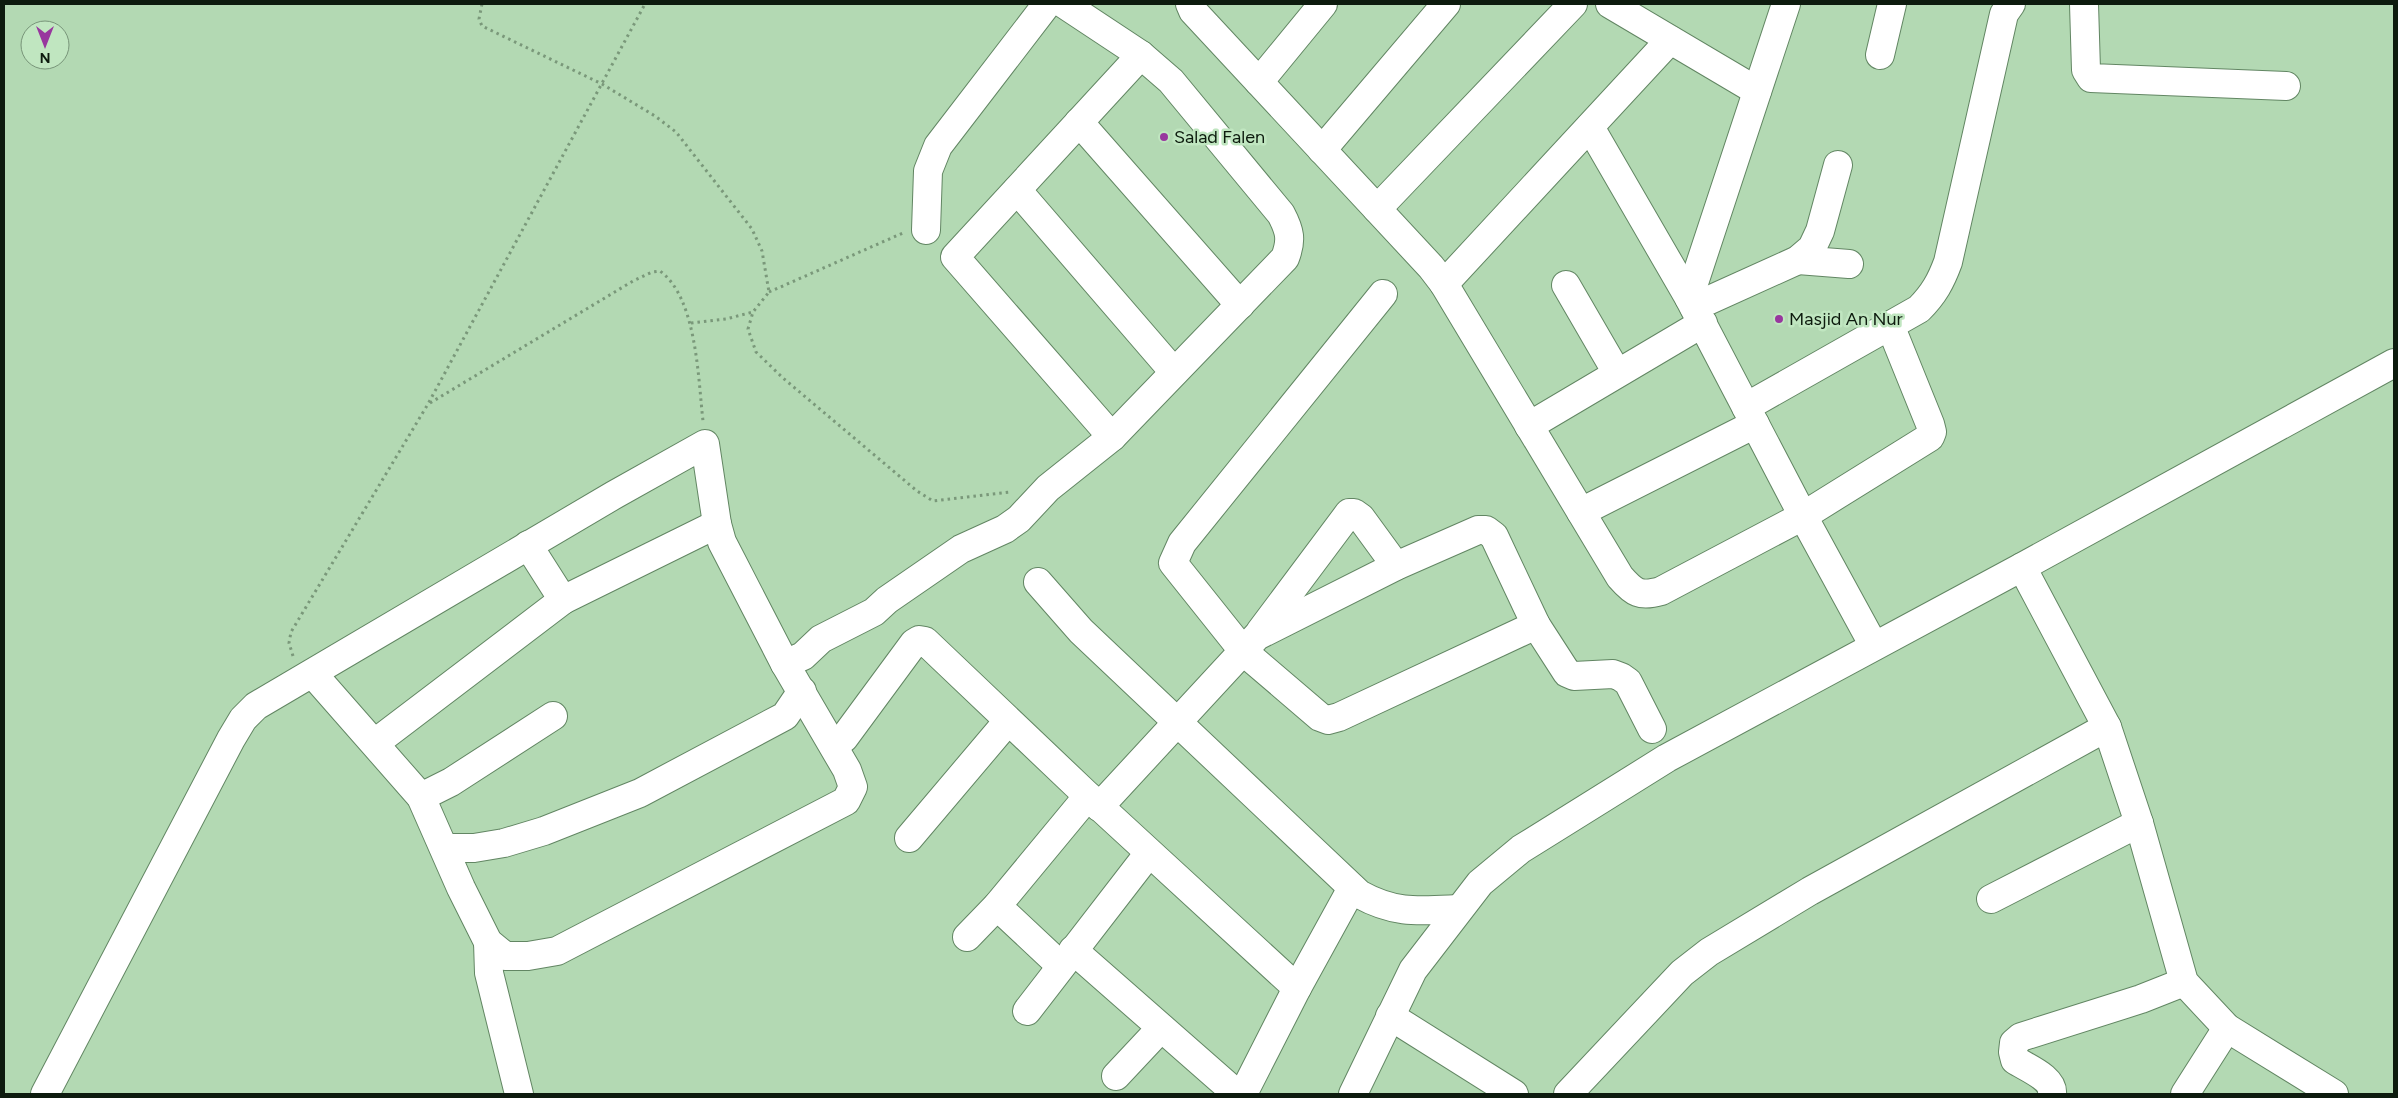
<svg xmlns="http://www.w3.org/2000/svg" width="2398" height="1098" font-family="Figtree,sans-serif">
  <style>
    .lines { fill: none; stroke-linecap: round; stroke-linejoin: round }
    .minor-casing { stroke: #628663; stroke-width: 30 }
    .path { stroke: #7a987a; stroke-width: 3; stroke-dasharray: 2.5 4; stroke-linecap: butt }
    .minor { stroke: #fff; stroke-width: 28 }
    .poi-dot { fill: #98379e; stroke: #c0e6c0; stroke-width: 2 }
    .labels { text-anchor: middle; stroke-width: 5; stroke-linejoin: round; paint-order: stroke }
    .poi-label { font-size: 18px; fill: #0d1b0e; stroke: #c0e6c0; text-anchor: start }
  </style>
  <rect width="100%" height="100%" fill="#b3d9b3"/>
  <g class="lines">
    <!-- minor casing -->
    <g class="minor-casing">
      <g id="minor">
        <path d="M1190 4 1193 11 1431 267 1444 284 1620 577C1634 593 1640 597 1661 591L1803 516 1930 437 1932 432 1930 424 1890 325"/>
        <path d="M1610 4 1757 91"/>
        <path d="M2084 4 2086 70 2091 78 2286 86"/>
        <path d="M1880 55 1892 4"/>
        <path d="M1259 82 1323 4"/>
        <path d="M1079 122 1240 305"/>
        <path d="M1590 127 1689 298 1803 516 1874 646"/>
        <path d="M1322 150 1446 4"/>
        <path d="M1017 190 1174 372"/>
        <path d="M1377 209 1573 4"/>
        <path d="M926 230 928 171 938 146 1047 4"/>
        <path d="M1798 260 1849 264"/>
        <path d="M1444 284 1670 40"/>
        <path d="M1566 285 1617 373"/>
        <path d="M1383 294 1182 543 1173 563 1244 652 1320 717 1328 720 1339 717 1536 625"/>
        <path d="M1689 298 1786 4"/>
        <path d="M1694 307 1798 260 1812 248 1820 231 1838 165"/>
        <path d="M1746 407 1919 309C1934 294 1941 281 1948 262L2004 14 2011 4"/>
        <path d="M1529 426 1703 323"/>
        <path d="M1112 437 955 257 1141 55"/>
        <path d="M1581 512 1755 424"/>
        <path d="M528 545 563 600 717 524"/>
        <path d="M2022 567 2107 727 2139 823 2184 982 2227 1028 2334 1094"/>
        <path d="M1038 582 1081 631 1359 894C1395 914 1418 911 1458 909"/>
        <path d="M1260 632 1349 513H1354L1361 518 1396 566"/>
        <path d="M785 664 803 656 821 639 874 612 887 600 961 549 1005 529 1019 519 1048 488 1112 437 1285 258C1292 240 1290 231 1281 214L1171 81 1141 55 1064 4"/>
        <path d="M844 738 914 643 919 640 925 641 1088 796 1297 988"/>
        <path d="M375 743 563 600"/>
        <path d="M421 797 451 782 553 716"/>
        <path d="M1099 807 1257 636 1396 566 1478 530H1486L1494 536 1536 625 1567 673 1574 676 1613 674 1621 677 1628 682 1652 729"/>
        <path d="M909 838 1008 721"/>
        <path d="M444 848H474L504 843 544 831 640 793 785 716 802 691"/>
        <path d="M1991 899 2139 823"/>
        <path d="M997 906 1060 965"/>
        <path d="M967 937 997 906 1088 796"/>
        <path d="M488 942 489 973 519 1094"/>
        <path d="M1073 950 1237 1094"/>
        <path d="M1027 1011 1149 853"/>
        <path d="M1390 1016 1514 1094"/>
        <path d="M1116 1076 1161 1028"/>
        <path d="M45 1094 231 739 243 719 256 706 614 495 705 444 717 524 722 542 785 664 847 770 853 787 846 801 557 951 528 956H505L488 942 461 888 421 797 313 674"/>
        <path d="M1243 1094 1297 988 1352 888"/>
        <path d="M1353 1094 1413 970 1480 883 1521 849 1667 758 2022 567 2394 363"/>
        <path d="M1568 1094 1682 973 1709 952 1810 891 2107 727"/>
        <path d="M2052 1094C2054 1078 2027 1068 2015 1060L2013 1052 2014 1043 2021 1037 2141 999 2184 982"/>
        <path d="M2185 1094 2227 1028"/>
      </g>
    </g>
    <!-- path -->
    <g class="path">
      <path d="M482 4 479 19 482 26 602 84 655 116 676 132 752 229 762 251 769 292 753 312 748 329 756 352 783 378 917 491 933 501 1011 492"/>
      <path d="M769 292 903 233"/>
      <path d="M691 323 726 319 753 312"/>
      <path d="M430 403 633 281 652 272 660 271C697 298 698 378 703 421"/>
      <path d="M293 656 289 643 291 632 428 404 645 4"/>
    </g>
    <!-- minor -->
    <use href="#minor" class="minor"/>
  </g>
  <!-- markers -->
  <g class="poi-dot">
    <circle cx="1164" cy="137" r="5"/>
    <circle cx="1779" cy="319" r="5"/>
  </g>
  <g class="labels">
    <!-- poi labels -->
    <g class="poi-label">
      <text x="1174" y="143">Salad Falen</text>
      <text x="1789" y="325">Masjid An Nur</text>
    </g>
  </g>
  <!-- border -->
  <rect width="2398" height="1098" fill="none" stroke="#0d1b0e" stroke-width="10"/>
  <!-- north arrow -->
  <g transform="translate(45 45) rotate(180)"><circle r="24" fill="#c0e6c0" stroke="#789579"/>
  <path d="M0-4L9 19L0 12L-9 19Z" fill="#98379e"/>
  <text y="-8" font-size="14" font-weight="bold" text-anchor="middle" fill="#0d1b0e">N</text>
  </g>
</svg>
